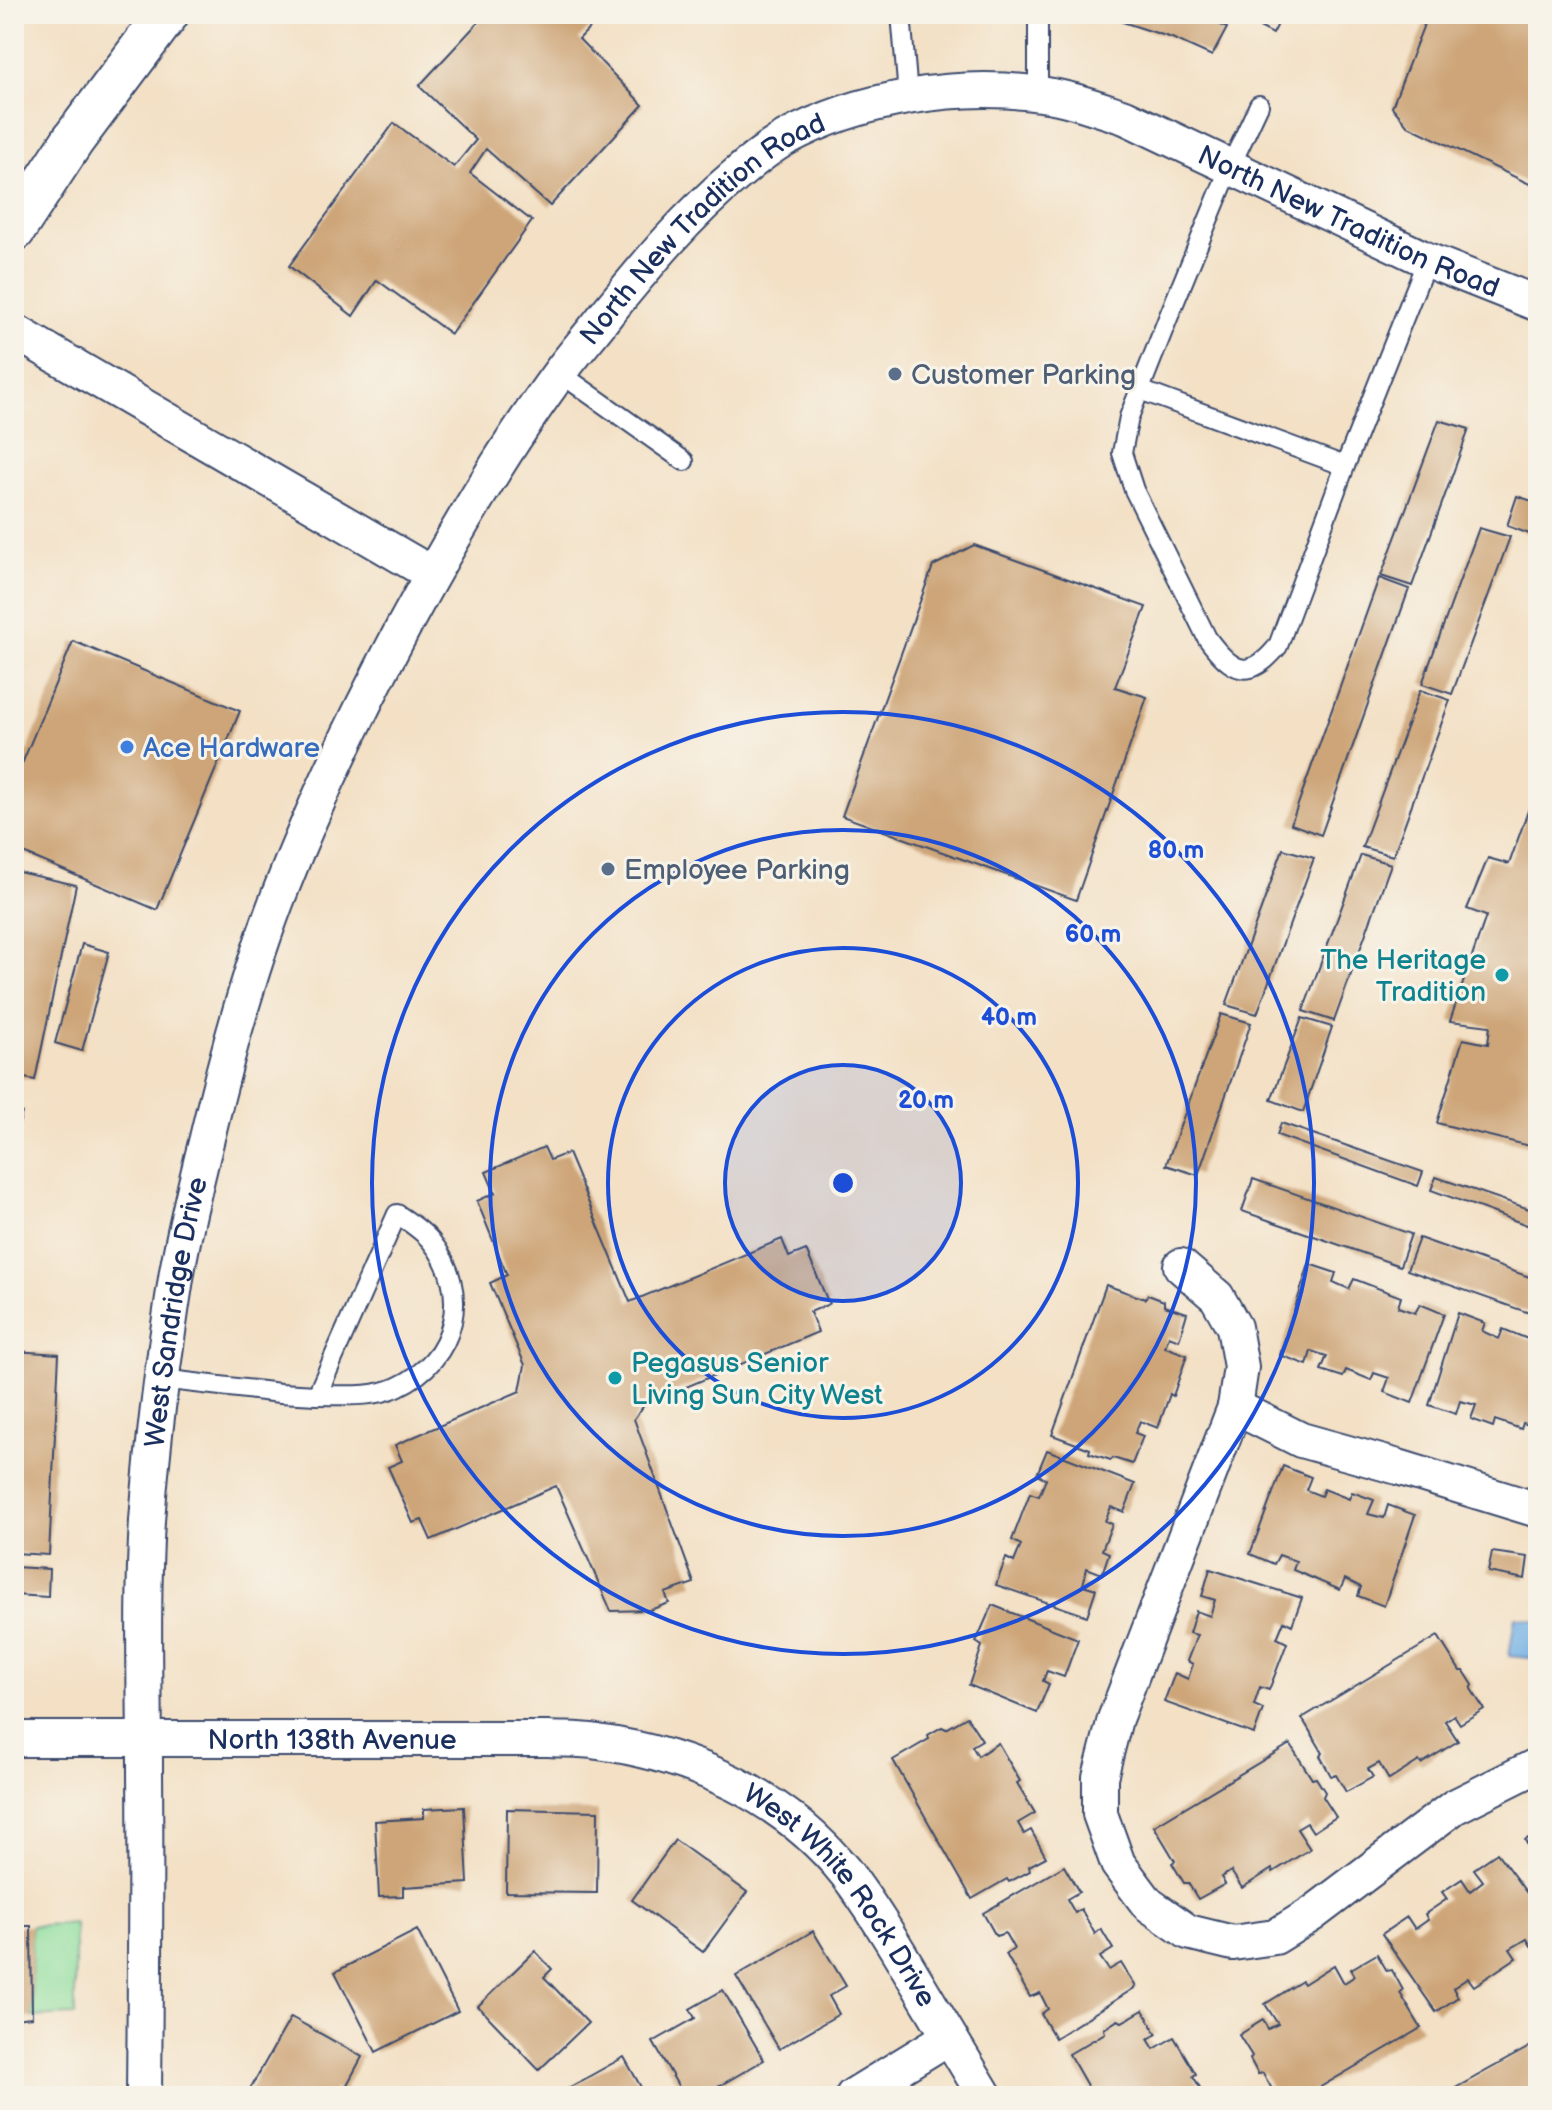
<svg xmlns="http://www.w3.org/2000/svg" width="1552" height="2110" font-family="'Balsamiq Sans',sans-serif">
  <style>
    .green { fill: #8ede9d; stroke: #54867e; stroke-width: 2 }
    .water { fill: #71afe4; stroke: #466fa1; stroke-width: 2 }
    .building { fill: #cda578 }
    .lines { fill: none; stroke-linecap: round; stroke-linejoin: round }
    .service-casing { stroke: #3b4a6d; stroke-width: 22 }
    .minor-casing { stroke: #3b4a6d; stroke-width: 38 }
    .tertiary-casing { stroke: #3b4a6d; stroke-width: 46 }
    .service { stroke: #fff; stroke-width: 18 }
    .minor { stroke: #fff; stroke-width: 34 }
    .tertiary { stroke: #fff; stroke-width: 42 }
    .ring { fill: none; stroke: #1d4ed8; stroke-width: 4 }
    .service-dot { fill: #5c6f8a; stroke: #f7f3e8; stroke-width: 3 }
    .shop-dot { fill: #3f7fe0; stroke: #f7f3e8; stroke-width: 3 }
    .culture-dot { fill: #0f9aa8; stroke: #f7f3e8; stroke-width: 3 }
    .labels { text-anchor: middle; stroke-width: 6; stroke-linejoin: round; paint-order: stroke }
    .street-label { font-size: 28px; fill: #1b2f5e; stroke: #f7f3e8 }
    .service-label { font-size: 28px; fill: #4e5e75; stroke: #f7f3e8; text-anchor: start }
    .shop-label { font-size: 28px; fill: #366cbe; stroke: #f7f3e8; text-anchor: start }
    .culture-label { font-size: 28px; fill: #0d838f; stroke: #f7f3e8; text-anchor: end }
    .centre { fill: #1d4ed8; stroke: #f7f3e8; stroke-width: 4 }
    .ring-label { font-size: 24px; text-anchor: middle; font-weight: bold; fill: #1d4ed8; stroke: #f7f3e8; stroke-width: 6; stroke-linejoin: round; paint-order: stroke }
  </style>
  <rect width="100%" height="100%" fill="#f7f3e8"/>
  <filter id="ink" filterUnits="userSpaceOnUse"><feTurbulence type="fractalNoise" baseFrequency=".0125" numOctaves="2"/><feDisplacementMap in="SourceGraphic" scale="16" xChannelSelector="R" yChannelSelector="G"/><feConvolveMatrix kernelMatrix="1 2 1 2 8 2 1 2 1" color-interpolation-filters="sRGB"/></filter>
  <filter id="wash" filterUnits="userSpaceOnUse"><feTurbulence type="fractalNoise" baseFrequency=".006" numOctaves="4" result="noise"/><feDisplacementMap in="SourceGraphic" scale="32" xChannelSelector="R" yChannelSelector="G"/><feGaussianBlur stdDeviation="1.8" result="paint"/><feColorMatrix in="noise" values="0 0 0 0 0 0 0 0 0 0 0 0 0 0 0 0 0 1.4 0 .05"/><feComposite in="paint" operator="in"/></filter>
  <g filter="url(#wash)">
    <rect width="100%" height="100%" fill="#f3e0c5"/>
    <!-- green -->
    <path class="green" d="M75 1923V2015L32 2017 31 1926Z"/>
    <!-- water -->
    <path class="water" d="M1515 1617 1538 1621V1659L1509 1656Z"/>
    <g id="blocks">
      <!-- building -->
      <g class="building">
        <path d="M486 14H603L579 39 643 105 550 206 486 149 470 173 532 221 451 334 377 280 353 316 289 266 394 123 454 167 476 140 419 86Z"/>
        <path d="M1098 14H1199L1227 28 1212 56 1172 38Z"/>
        <path d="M1252 14H1283L1273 34 1248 21Z"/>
        <path d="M1428 14H1530L1538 17V188L1408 126 1392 107Z"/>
        <path d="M1439 420 1469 429 1412 586 1381 576Z"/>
        <path d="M1517 496 1538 503V537L1507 526Z"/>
        <path d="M1479 528 1510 537 1452 694 1422 684Z"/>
        <path d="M974 545 1146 607 1115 687 1147 697 1076 900 842 816 933 566Z"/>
        <path d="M1379 578 1409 589 1321 835 1291 824Z"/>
        <path d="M73 641 240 711 157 910 14 849V783Z"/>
        <path d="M1420 690 1450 700 1393 856 1362 847Z"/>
        <path d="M1538 783V1148L1437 1123 1463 1039 1488 1044 1490 1026 1450 1021 1486 916 1467 909 1488 858 1509 864Z"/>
        <path d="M1283 849 1314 858 1257 1014 1226 1005Z"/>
        <path d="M1361 855 1391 864 1334 1021 1303 1011Z"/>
        <path d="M14 871 76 885 35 1080 14 1076Z"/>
        <path d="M82 944 109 952 82 1051 55 1043Z"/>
        <path d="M1221 1014 1251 1023 1198 1175 1166 1165Z"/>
        <path d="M1302 1018 1332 1027 1303 1112 1271 1100Z"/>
        <path d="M14 1110 22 1112 15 1141H14Z"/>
        <path d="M1281 1123 1423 1172 1418 1186 1277 1135Z"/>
        <path d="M544 1147 550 1160 568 1153 630 1302 782 1239 789 1257 806 1250 829 1304 810 1312 818 1332 645 1404 634 1419 694 1583 665 1593 669 1603 650 1610 611 1611 556 1486 431 1540 422 1520 413 1523 388 1467 402 1461 395 1445 520 1391 525 1365 490 1283 507 1275 477 1201 495 1193 486 1172Z"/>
        <path d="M1436 1177 1538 1212V1229L1431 1190Z"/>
        <path d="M1253 1179 1411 1234 1400 1266 1242 1211Z"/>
        <path d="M1419 1238 1538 1280V1316L1407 1270Z"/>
        <path d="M1309 1264 1336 1273 1333 1282 1349 1289 1354 1279 1401 1297 1398 1307 1415 1313 1420 1304 1444 1314 1412 1403 1384 1392 1389 1378 1374 1373 1371 1380 1346 1370 1343 1377 1321 1370 1327 1356 1311 1351 1307 1365 1280 1355Z"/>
        <path d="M1106 1285 1145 1299 1148 1295 1164 1301V1306L1187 1313 1179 1340 1169 1336 1165 1347 1187 1355 1173 1396 1170 1394 1158 1428 1140 1421 1135 1433 1143 1436 1132 1464 1113 1458 1111 1460 1089 1453 1090 1449 1052 1435Z"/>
        <path d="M1458 1313 1485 1323 1482 1331 1499 1339 1503 1329 1538 1343V1428L1523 1423 1521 1429 1495 1420 1493 1427 1471 1419 1476 1405 1460 1401 1456 1414 1429 1405Z"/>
        <path d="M14 1351 59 1354 49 1555 14 1553Z"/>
        <path d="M1047 1450 1135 1484 1124 1512 1111 1507 1105 1521 1112 1524 1102 1550 1109 1553 1102 1574 1087 1568 1083 1585 1096 1589 1087 1616 996 1585 1006 1558 1014 1562 1021 1545 1012 1540 1030 1493 1039 1496 1046 1479 1037 1474Z"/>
        <path d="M1283 1466 1311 1477 1306 1490 1321 1496 1324 1489 1349 1499 1352 1492 1374 1500 1368 1514 1384 1518 1388 1505 1415 1515 1384 1606 1358 1596 1361 1587 1345 1579 1340 1590 1293 1570 1296 1561 1279 1555 1274 1564 1250 1554Z"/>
        <path d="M1492 1552 1528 1557 1525 1579 1488 1572Z"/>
        <path d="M14 1567 49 1569 48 1597 14 1595Z"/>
        <path d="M1210 1569 1302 1598 1292 1625 1284 1621 1277 1638 1287 1643 1269 1690 1260 1687 1254 1705 1263 1709 1254 1734 1164 1702 1175 1673 1188 1679 1193 1664 1187 1661 1197 1635 1189 1633 1196 1611 1210 1616 1215 1600 1202 1596Z"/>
        <path d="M992 1605 1078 1639 1064 1677 1047 1671 1043 1681 1049 1684 1037 1713 969 1685 982 1646 976 1642Z"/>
        <path d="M1438 1636 1460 1671H1464L1473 1685 1471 1689 1484 1709 1460 1724 1454 1715 1445 1721 1458 1741 1421 1764 1419 1761 1389 1780 1379 1763 1368 1769 1373 1777 1346 1792 1336 1775 1331 1776 1320 1756 1323 1753 1302 1718Z"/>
        <path d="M967 1717 982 1740 972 1746 978 1756 998 1743 1020 1781 1017 1783 1035 1813 1018 1823 1024 1834 1031 1830 1046 1857 1029 1866 1030 1871 1009 1882 1007 1879 972 1899 893 1760 929 1739 928 1735 942 1727 946 1729Z"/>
        <path d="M1290 1744 1312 1779 1316 1778 1325 1792 1323 1797 1336 1817 1313 1832 1307 1823 1297 1829 1310 1849 1273 1872 1272 1869 1242 1888 1231 1871 1221 1877 1225 1884 1198 1899 1188 1883H1184L1172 1863 1175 1861 1154 1826Z"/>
        <path d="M464 1807 468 1883 403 1887V1896L379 1897 375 1821 424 1818V1809Z"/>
        <path d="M507 1809 598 1811 597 1893 506 1892Z"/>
        <path d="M1538 1833V1865L1525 1840Z"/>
        <path d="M675 1840 747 1892 703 1952 632 1900Z"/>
        <path d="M1497 1853 1538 1908V1942L1531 1946 1527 1939 1510 1949 1516 1958 1474 1986 1468 1978 1453 1988 1458 1997 1436 2012 1382 1934 1407 1917 1415 1929 1428 1920 1425 1914 1447 1899 1442 1892 1462 1879 1470 1891 1483 1881 1474 1869Z"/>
        <path d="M1064 1866 1079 1892 1067 1899 1075 1913 1081 1909 1095 1934 1101 1929 1113 1949 1100 1957 1109 1970 1121 1963 1136 1987 1055 2038 1041 2014 1048 2009 1040 1993 1030 1997 1006 1954 1014 1949 1005 1933 996 1936 983 1913Z"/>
        <path d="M14 1926H31L32 2017 14 2019Z"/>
        <path d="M417 1930 458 2011 376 2052 335 1972Z"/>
        <path d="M813 1931 846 1986 829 1996 839 2014 779 2049 736 1976Z"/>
        <path d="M535 1951 552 1969 544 1977 588 2023 539 2070 478 2006Z"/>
        <path d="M1377 1954 1387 1971 1392 1970 1403 1990 1400 1993 1421 2028 1305 2096H1276L1263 2073 1258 2074 1250 2059 1252 2056 1239 2035 1263 2020 1268 2029 1278 2024 1265 2004 1302 1981 1304 1984 1334 1965 1344 1983 1355 1976 1351 1969Z"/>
        <path d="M723 1990 764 2060 702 2096H684L653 2042 695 2018 690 2009Z"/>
        <path d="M1143 2010 1157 2034 1148 2039 1154 2049 1174 2037 1196 2074 1193 2076 1205 2096H1093L1069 2054 1105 2033 1104 2029 1118 2020 1122 2022Z"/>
        <path d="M291 2017 362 2057 342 2094 334 2089 331 2096H246Z"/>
        <path d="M1531 2046 1538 2058V2096H1453L1450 2091Z"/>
        <path d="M624 2057 646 2096H554Z"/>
      </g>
    </g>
  </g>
  <g filter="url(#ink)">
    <use href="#blocks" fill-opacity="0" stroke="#3b4a6d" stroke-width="2"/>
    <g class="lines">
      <!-- service casing -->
      <g class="service-casing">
        <g id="service">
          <path d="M901 14 908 95"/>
          <path d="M1038 93V14"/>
          <path d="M1259 105 1230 167 1168 318 1129 417 1122 453 1134 490 1207 638C1232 672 1249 682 1278 646L1345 466 1427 260"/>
          <path d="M560 373 684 461"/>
          <path d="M1140 390 1345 466"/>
          <path d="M161 1379 280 1393 317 1395 397 1214C409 1222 422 1230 431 1241 472 1291 457 1360 397 1387 373 1398 343 1395 317 1395"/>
        </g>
      </g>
      <!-- minor casing -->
      <g class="minor-casing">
        <g id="minor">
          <path d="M14 331 432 574"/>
          <path d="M1181 1266 1217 1297 1234 1327 1241 1367 1235 1407 1115 1719 1100 1777V1814L1118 1864 1148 1904 1188 1932 1233 1943 1275 1937 1312 1914 1454 1807 1538 1765"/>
          <path d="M1235 1407 1301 1440 1398 1467 1538 1510"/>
          <path id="s1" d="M14 1739H549C565 1740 582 1739 598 1742 693 1755 785 1797 846 1873 872 1907 894 1944 916 1981 939 2019 962 2058 985 2096"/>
          <path id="s2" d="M144 2096C145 1988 146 1879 145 1771 145 1687 142 1604 147 1521 153 1438 164 1354 177 1272 185 1227 196 1182 207 1138 227 1053 250 968 282 887 317 797 359 711 404 626 451 539 502 451 561 371 576 351 593 332 608 312 649 262 686 217 736 175 751 162 768 148 786 138 860 98 958 82 1041 94 1070 98 1097 108 1125 117L1427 260 1538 304"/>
          <path d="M853 2096 949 2037"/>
        </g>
      </g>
      <!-- tertiary casing -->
      <g class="tertiary-casing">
        <path id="tertiary" d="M14 230 73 140 167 14"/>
      </g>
      <!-- service -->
      <use href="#service" class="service"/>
      <!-- minor -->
      <use href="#minor" class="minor"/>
      <!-- tertiary -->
      <use href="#tertiary" class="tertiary"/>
    </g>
  </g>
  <!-- distance rings -->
  <circle cx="843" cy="1183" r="118" fill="#1d4ed8" fill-opacity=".12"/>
  <g class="ring">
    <circle cx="843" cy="1183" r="118"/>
    <circle cx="843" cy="1183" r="235"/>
    <circle cx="843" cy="1183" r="353"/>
    <circle cx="843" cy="1183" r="471"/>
  </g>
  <!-- markers -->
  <g class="service-dot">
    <circle cx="895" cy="374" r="8"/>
    <circle cx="608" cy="869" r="8"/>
  </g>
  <circle class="shop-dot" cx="127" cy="747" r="8"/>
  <g class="culture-dot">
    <circle cx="1502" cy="975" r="8"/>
    <circle cx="615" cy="1378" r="8"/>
  </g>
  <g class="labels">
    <!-- street labels -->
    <g class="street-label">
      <text dy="10" stroke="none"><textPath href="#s2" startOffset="2736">North New Tradition Road</textPath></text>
      <text dy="10" stroke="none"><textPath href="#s2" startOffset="2016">North New Tradition Road</textPath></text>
      <text dy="10" stroke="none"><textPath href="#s2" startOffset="786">West Sandridge Drive</textPath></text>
      <text dy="10" stroke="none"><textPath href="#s1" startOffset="318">North 138th Avenue</textPath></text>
      <text dy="10" stroke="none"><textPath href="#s1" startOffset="884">West White Rock Drive</textPath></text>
    </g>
    <!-- service labels -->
    <g class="service-label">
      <text x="911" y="384">Customer Parking</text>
      <text x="624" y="879">Employee Parking</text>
    </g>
    <!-- shop labels -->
    <g class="shop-label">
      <text x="143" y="757">Ace Hardware</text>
    </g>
    <!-- culture labels -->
    <g class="culture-label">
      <text x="1486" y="969">The Heritage<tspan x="1486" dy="32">Tradition</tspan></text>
      <text x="631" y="1372" text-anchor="start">Pegasus Senior<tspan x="631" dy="32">Living Sun City West</tspan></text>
    </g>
  </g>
  <circle cx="843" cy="1183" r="12" class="centre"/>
  <g class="ring-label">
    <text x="1176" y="858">80 m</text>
    <text x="1093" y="942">60 m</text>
    <text x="1009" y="1025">40 m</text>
    <text x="926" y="1108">20 m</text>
  </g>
  <!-- margin -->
  <rect width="1552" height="2110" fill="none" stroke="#f7f3e8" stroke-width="48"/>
</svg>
